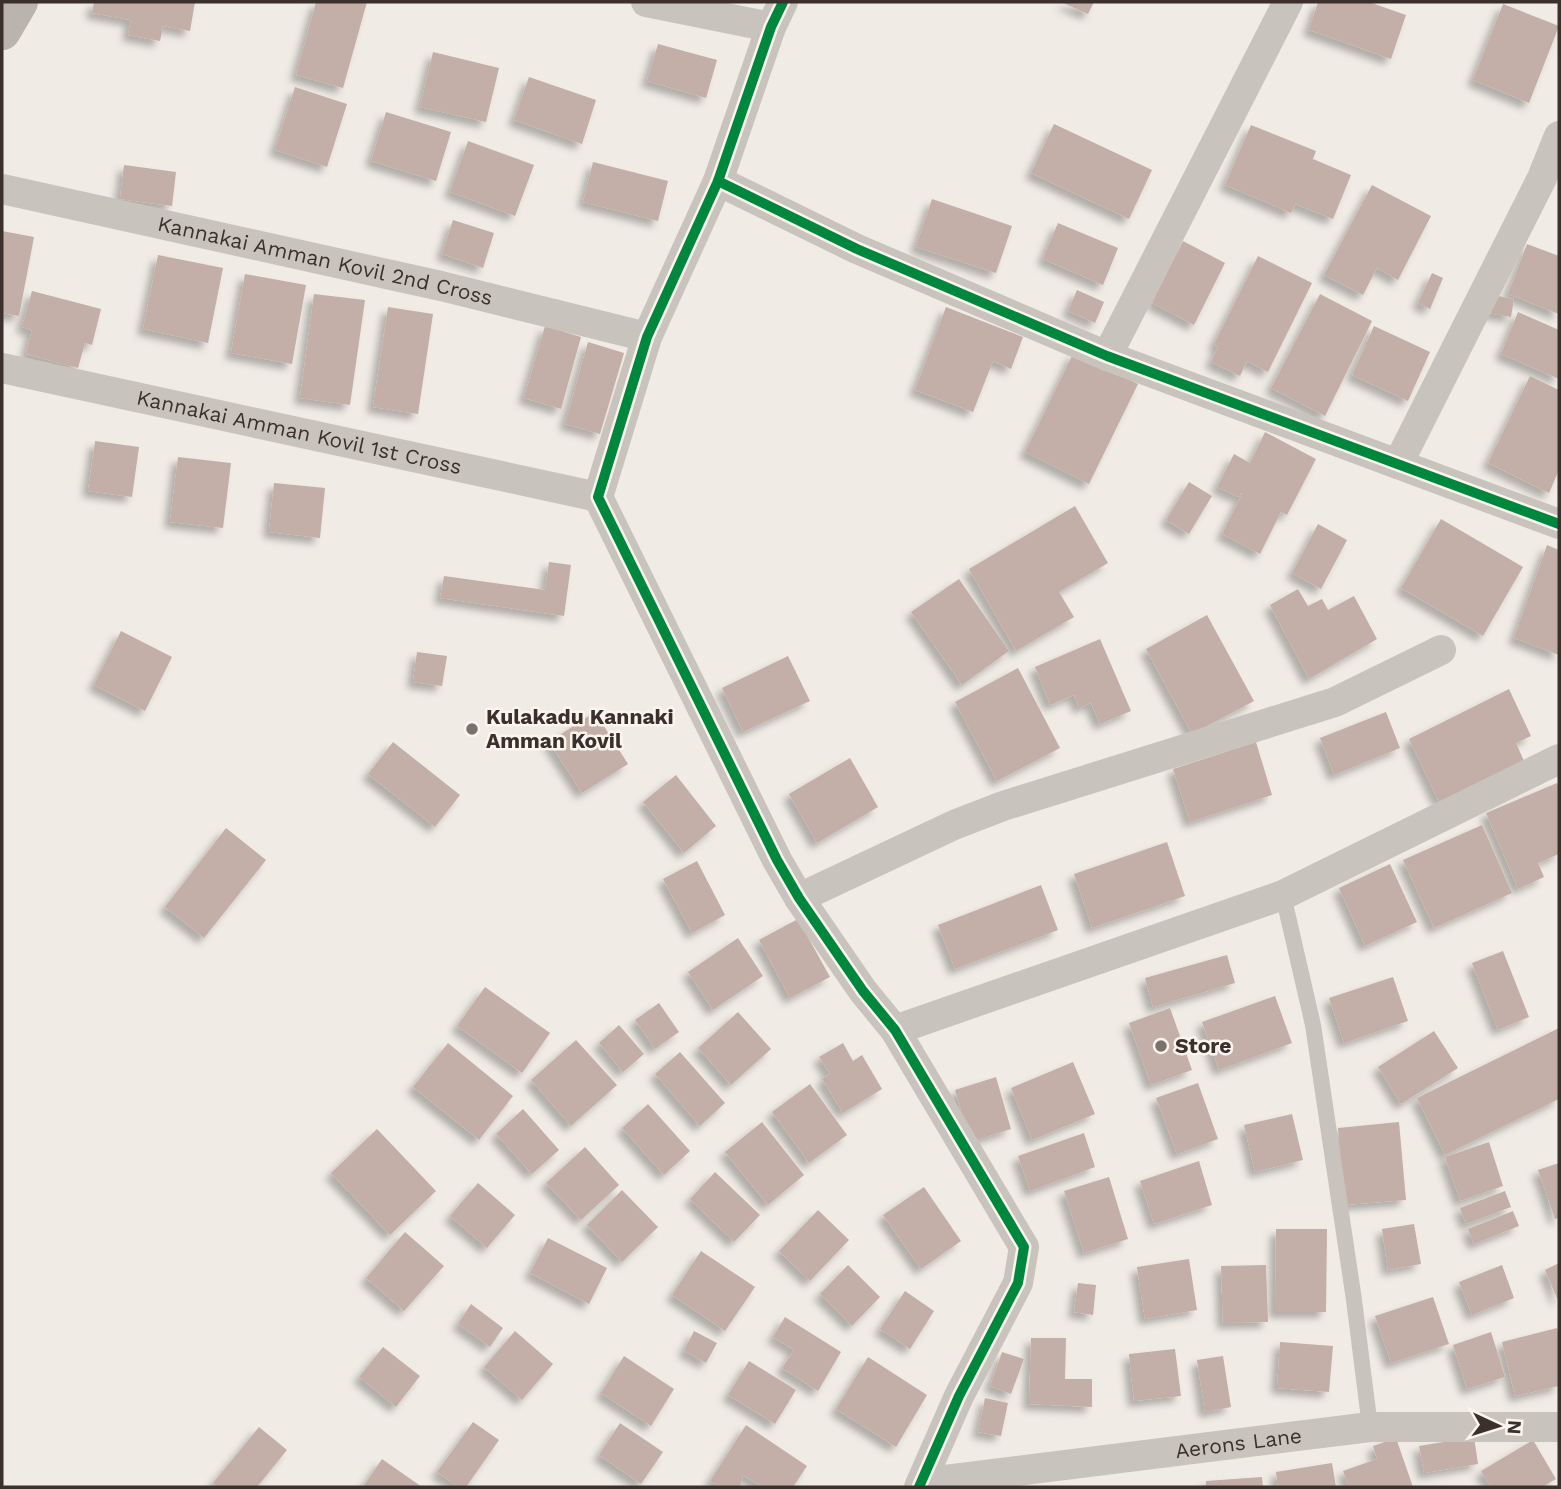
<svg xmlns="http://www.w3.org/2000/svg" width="1561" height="1489" font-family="'Work Sans',sans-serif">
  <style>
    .building { fill: #c3afa7; filter: url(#shadow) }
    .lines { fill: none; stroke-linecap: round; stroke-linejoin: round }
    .service { stroke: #c9c3be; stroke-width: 16 }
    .minor { stroke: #c9c3be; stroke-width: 30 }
    .secondary { stroke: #bab3ae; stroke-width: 38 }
    .cycleway-casing { stroke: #fbf5ee; stroke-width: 15 }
    .cycleway { stroke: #00873e; stroke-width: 10 }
    .poi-dot { fill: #7a716c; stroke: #fbf5ee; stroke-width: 2.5 }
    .labels { text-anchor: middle; stroke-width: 5; stroke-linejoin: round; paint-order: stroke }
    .street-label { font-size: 21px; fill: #3b302b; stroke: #fbf5ee }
    .poi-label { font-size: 21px; font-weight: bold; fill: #3b302b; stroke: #fbf5ee; text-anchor: start }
  </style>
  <defs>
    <filter id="shadow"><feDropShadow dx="-6" dy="6" stdDeviation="3.5" flood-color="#0004"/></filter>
  </defs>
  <rect width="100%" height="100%" fill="#f0ebe5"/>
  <!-- building -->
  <g class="building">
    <path d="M94 2H195L190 31 163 26 160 41 128 35 131 20 92 13Z"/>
    <path d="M316 2H367L343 88 296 75Z"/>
    <path d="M1061 2H1094L1088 14Z"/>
    <path d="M1318 2H1369L1406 15 1391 59 1309 30Z"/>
    <path d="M1503 4 1559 26 1529 103 1473 80Z"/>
    <path d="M658 44 717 60 706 98 647 81Z"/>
    <path d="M433 52 499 68 486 122 420 107Z"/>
    <path d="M529 77 596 100 582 144 514 120Z"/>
    <path d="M295 87 347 104 327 167 275 150Z"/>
    <path d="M386 112 451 132 436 181 371 161Z"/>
    <path d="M1054 124 1152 170 1129 219 1031 173Z"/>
    <path d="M1251 125 1316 151 1313 159 1351 175 1333 219 1295 204 1291 213 1225 185Z"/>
    <path d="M468 141 534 165 515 216 450 192Z"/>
    <path d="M593 162 668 181 658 221 583 202Z"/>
    <path d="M124 165 176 172 172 206 120 199Z"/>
    <path d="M1372 185 1431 216 1398 280 1377 268 1363 295 1324 275Z"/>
    <path d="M932 199 1012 226 996 273 916 247Z"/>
    <path d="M453 220 494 233 483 268 442 254Z"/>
    <path d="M1058 223 1118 248 1103 285 1043 259Z"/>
    <path d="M2 231 34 237 19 316 2 313Z"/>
    <path d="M1183 241 1225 263 1194 325 1152 303Z"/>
    <path d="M1527 244 1559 256V314L1508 294Z"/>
    <path d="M158 255 223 268 208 343 143 329Z"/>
    <path d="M1258 256 1312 283 1268 372 1247 361 1240 376 1211 362 1218 347 1214 344Z"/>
    <path d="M1432 273 1443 278 1430 309 1418 303Z"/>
    <path d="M245 274 306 285 292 364 231 353Z"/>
    <path d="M1077 290 1104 302 1095 323 1068 311Z"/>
    <path d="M32 291 101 309 92 345 85 343 78 368 26 354 32 330 22 327Z"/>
    <path d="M314 294 365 300 350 405 300 398Z"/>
    <path d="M1320 294 1372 321 1325 416 1271 388Z"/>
    <path d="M1493 295 1514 299 1511 317 1489 313Z"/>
    <path d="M388 307 433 314 418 414 373 407Z"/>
    <path d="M946 307 1023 337 1011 369 993 361 973 412 915 390Z"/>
    <path d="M1518 312 1559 330V379L1501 354Z"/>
    <path d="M545 326 581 337 561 409 524 398Z"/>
    <path d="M1374 326 1430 352 1408 401 1352 375Z"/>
    <path d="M588 342 624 353 600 434 565 424Z"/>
    <path d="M1074 352 1138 384 1089 484 1025 452Z"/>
    <path d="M1530 376 1559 390V470L1549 493 1488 463Z"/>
    <path d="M1265 432 1316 459 1287 515 1281 512 1260 554 1222 534 1242 494 1241 493 1239 497 1217 487 1234 454 1250 463Z"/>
    <path d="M95 441 139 447 132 497 88 491Z"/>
    <path d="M178 457 231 463 223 528 170 522Z"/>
    <path d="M1189 482 1212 496 1189 534 1166 520Z"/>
    <path d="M274 483 325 488 320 538 269 532Z"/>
    <path d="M1075 506 1108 563 1059 592 1074 617 1016 651 969 569Z"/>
    <path d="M1441 519 1523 567 1483 636 1401 588Z"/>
    <path d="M1318 524 1347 540 1321 589 1292 573Z"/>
    <path d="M1547 545 1559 550V655L1514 638Z"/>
    <path d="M549 562 571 565 564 616 440 598 444 576 545 590Z"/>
    <path d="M959 579 1009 651 962 685 911 612Z"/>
    <path d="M1298 589 1308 606 1322 599 1328 610 1354 596 1377 639 1309 679 1270 605Z"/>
    <path d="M1207 615 1254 701 1192 734 1146 649Z"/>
    <path d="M121 631 172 657 145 711 94 685Z"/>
    <path d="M1100 639 1131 711 1100 724 1091 703 1079 708 1074 695 1050 705 1035 667Z"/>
    <path d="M417 652 447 656 442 686 413 682Z"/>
    <path d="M788 656 810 701 743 732 722 688Z"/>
    <path d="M1018 668 1060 748 997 781 955 702Z"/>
    <path d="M1509 689 1531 736 1516 743 1524 761 1439 802 1409 739Z"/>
    <path d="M595 712 628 764 582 793 549 742Z"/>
    <path d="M1386 712 1400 748 1334 775 1320 738Z"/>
    <path d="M393 742 460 795 435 827 368 774Z"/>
    <path d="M1256 742 1272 795 1190 822 1173 769Z"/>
    <path d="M850 758 878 807 817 843 789 794Z"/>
    <path d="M676 775 716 826 684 853 643 802Z"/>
    <path d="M1557 783 1559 787V854L1538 863 1544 877 1518 889 1486 813Z"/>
    <path d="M1482 825 1512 893 1434 928 1403 860Z"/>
    <path d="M226 828 266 860 204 938 165 907Z"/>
    <path d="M1167 842 1185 896 1092 928 1074 874Z"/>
    <path d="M697 861 725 915 692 933 663 879Z"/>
    <path d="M1390 864 1417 922 1365 946 1339 888Z"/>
    <path d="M1041 885 1058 930 955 969 938 925Z"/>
    <path d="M798 919 830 977 790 998 759 940Z"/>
    <path d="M738 938 763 976 713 1010 688 972Z"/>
    <path d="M1503 951 1529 1017 1498 1030 1472 963Z"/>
    <path d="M1227 955 1235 983 1153 1007 1145 978Z"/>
    <path d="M1393 977 1408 1021 1344 1043 1329 998Z"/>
    <path d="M485 987 550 1033 522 1073 457 1026Z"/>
    <path d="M1275 996 1292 1043 1219 1070 1202 1022Z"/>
    <path d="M659 1003 679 1032 655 1049 635 1020Z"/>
    <path d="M1170 1008 1192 1070 1151 1085 1129 1023Z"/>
    <path d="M738 1012 771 1049 731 1085 698 1048Z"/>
    <path d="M619 1025 644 1054 623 1072 599 1043Z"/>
    <path d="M1559 1028V1099L1445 1155 1417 1098Z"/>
    <path d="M1434 1031 1458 1068 1401 1104 1378 1067Z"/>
    <path d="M576 1040 617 1085 571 1126 531 1080Z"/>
    <path d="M448 1043 513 1096 479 1140 413 1087Z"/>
    <path d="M843 1043 853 1061 862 1055 882 1089 843 1113 822 1079 830 1074 819 1057Z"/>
    <path d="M680 1052 725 1103 700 1126 655 1074Z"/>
    <path d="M1073 1062 1095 1114 1032 1140 1011 1088Z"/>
    <path d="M996 1077 1011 1129 970 1142 955 1090Z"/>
    <path d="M1198 1083 1218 1139 1177 1154 1156 1098Z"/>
    <path d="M810 1084 847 1135 809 1163 772 1112Z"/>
    <path d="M648 1104 690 1151 664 1175 622 1128Z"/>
    <path d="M523 1109 559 1150 532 1174 496 1134Z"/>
    <path d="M1292 1114 1303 1160 1255 1172 1244 1125Z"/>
    <path d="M762 1122 804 1175 768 1205 725 1152Z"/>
    <path d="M1399 1122 1406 1200 1344 1205 1338 1128Z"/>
    <path d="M377 1129 436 1191 390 1235 331 1173Z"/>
    <path d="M1084 1133 1095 1167 1030 1191 1018 1156Z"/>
    <path d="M1489 1142 1503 1186 1460 1201 1445 1157Z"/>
    <path d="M585 1147 619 1185 581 1220 546 1183Z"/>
    <path d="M1199 1161 1212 1205 1154 1224 1140 1181Z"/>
    <path d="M1559 1163V1218L1555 1219 1538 1170Z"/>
    <path d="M715 1172 760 1215 734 1242 690 1199Z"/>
    <path d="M1109 1177 1128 1239 1084 1253 1064 1191Z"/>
    <path d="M478 1183 515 1215 487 1248 450 1216Z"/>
    <path d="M924 1187 961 1241 921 1269 883 1215Z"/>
    <path d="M622 1190 658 1227 622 1262 587 1225Z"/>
    <path d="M1505 1191 1511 1207 1466 1224 1460 1208Z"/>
    <path d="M818 1210 849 1240 810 1281 779 1251Z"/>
    <path d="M1513 1211 1519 1226 1474 1244 1468 1229Z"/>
    <path d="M1414 1224 1421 1264 1388 1270 1382 1229Z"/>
    <path d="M1276 1229H1327L1326 1312H1275Z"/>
    <path d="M405 1232 444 1266 404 1311 366 1278Z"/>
    <path d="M548 1238 607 1268 589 1304 530 1273Z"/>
    <path d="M701 1251 755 1287 725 1331 672 1295Z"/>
    <path d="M1189 1259 1197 1310 1145 1319 1137 1267Z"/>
    <path d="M1559 1263V1303L1545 1270Z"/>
    <path d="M848 1265 880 1297 852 1326 820 1294Z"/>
    <path d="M1266 1265 1268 1322 1223 1323 1221 1266Z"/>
    <path d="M1502 1265 1514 1298 1472 1315 1459 1282Z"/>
    <path d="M1078 1283 1096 1285 1093 1315 1074 1312Z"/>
    <path d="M905 1291 934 1311 910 1349 880 1329Z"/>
    <path d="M1433 1297 1449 1344 1391 1363 1375 1316Z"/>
    <path d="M471 1304 503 1328 490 1347 458 1324Z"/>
    <path d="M785 1317 841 1352 818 1391 782 1368 794 1350 773 1337Z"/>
    <path d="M1557 1328 1559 1338V1386L1515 1396 1502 1342Z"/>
    <path d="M515 1331 553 1364 522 1400 484 1367Z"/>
    <path d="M694 1331 717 1343 706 1363 684 1351Z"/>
    <path d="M1491 1332 1505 1377 1467 1389 1453 1345Z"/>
    <path d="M1031 1338H1066L1065 1379H1092V1407L1029 1404Z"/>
    <path d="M1280 1342 1333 1346 1329 1392 1277 1388Z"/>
    <path d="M383 1347 420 1376 396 1407 359 1377Z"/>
    <path d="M1175 1349 1181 1396 1134 1401 1129 1354Z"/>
    <path d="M1002 1352 1024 1359 1011 1394 990 1386Z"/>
    <path d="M624 1356 674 1389 651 1426 601 1393Z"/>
    <path d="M1223 1356 1231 1407 1205 1412 1197 1360Z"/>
    <path d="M868 1357 927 1395 896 1447 836 1409Z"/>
    <path d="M749 1361 796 1390 775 1424 728 1395Z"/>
    <path d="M985 1398 1008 1403 1001 1436 978 1432Z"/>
    <path d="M473 1422 499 1440 466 1487H458L437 1472Z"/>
    <path d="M620 1423 663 1452 641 1484 599 1455Z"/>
    <path d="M746 1425 807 1466 793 1487H762L743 1475 740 1487H719L710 1481Z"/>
    <path d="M259 1427 287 1450 257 1487H218L213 1483Z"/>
    <path d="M1474 1437 1478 1464 1424 1473 1419 1446Z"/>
    <path d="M1396 1438 1413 1487H1349L1343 1471 1377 1459 1373 1446Z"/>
    <path d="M1533 1440 1556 1479 1542 1487H1491L1481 1471Z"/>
    <path d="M382 1459 422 1487H363Z"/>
    <path d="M1332 1463 1336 1487H1278L1276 1472Z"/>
    <path d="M1262 1477 1263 1487H1206V1481Z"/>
  </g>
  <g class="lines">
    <!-- service -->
    <path class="service" d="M1283 895 1313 1025 1354 1300 1370 1427"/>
    <!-- minor -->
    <g class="minor">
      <path d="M646 2 771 27"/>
      <path d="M783 2 771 27 718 181 647 337 598 497 777 860 799 898 863 991 895 1030 1024 1247 1018 1283 959 1396 919 1487"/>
      <path d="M718 181 857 249 1107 356 1559 524"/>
      <path id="s1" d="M2 189 441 286 647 337"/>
      <path d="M1107 356 1288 2"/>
      <path id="s2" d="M2 368 598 497"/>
      <path d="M1398 464 1542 178 1559 136"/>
      <path d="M799 898 954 825 1003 806 1335 702 1441 650"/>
      <path d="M895 1030 1283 895 1559 759"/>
      <path id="s3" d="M921 1483 1370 1427H1559"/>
    </g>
    <!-- secondary -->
    <path class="secondary" d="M2 31 19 2"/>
    <!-- cycleway casing -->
    <g class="cycleway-casing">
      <g id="cycleway">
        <path d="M783 2 771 27 718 181 647 337 598 497 777 860 799 898 863 991 895 1030 1024 1247 1018 1283 959 1396 919 1487"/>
        <path d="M718 181 857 249 1107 356 1559 524"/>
      </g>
    </g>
    <!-- cycleway -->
    <use href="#cycleway" class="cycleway"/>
  </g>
  <!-- markers -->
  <g class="poi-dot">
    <circle cx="472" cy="729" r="7"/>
    <circle cx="1161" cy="1046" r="7"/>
  </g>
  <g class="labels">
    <!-- street labels -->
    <g class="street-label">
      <text dy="7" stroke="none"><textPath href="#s1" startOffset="331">Kannakai Amman Kovil 2nd Cross</textPath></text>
      <text dy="7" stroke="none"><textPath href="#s2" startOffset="304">Kannakai Amman Kovil 1st Cross</textPath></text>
      <text dy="7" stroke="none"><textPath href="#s3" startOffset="320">Aerons Lane</textPath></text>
    </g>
    <!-- poi labels -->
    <g class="poi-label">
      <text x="486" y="724">Kulakadu Kannaki<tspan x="486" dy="24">Amman Kovil</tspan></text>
      <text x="1175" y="1053">Store</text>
    </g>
  </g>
  <!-- border -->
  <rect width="1561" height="1489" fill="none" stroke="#3b302b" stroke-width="7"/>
  <!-- north arrow -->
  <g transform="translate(1498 1426) rotate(94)" stroke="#fbf5ee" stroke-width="5" paint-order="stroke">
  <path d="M0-5L12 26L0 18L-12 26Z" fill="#3b302b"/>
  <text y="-10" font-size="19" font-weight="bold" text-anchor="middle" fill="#3b302b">N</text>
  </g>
</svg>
